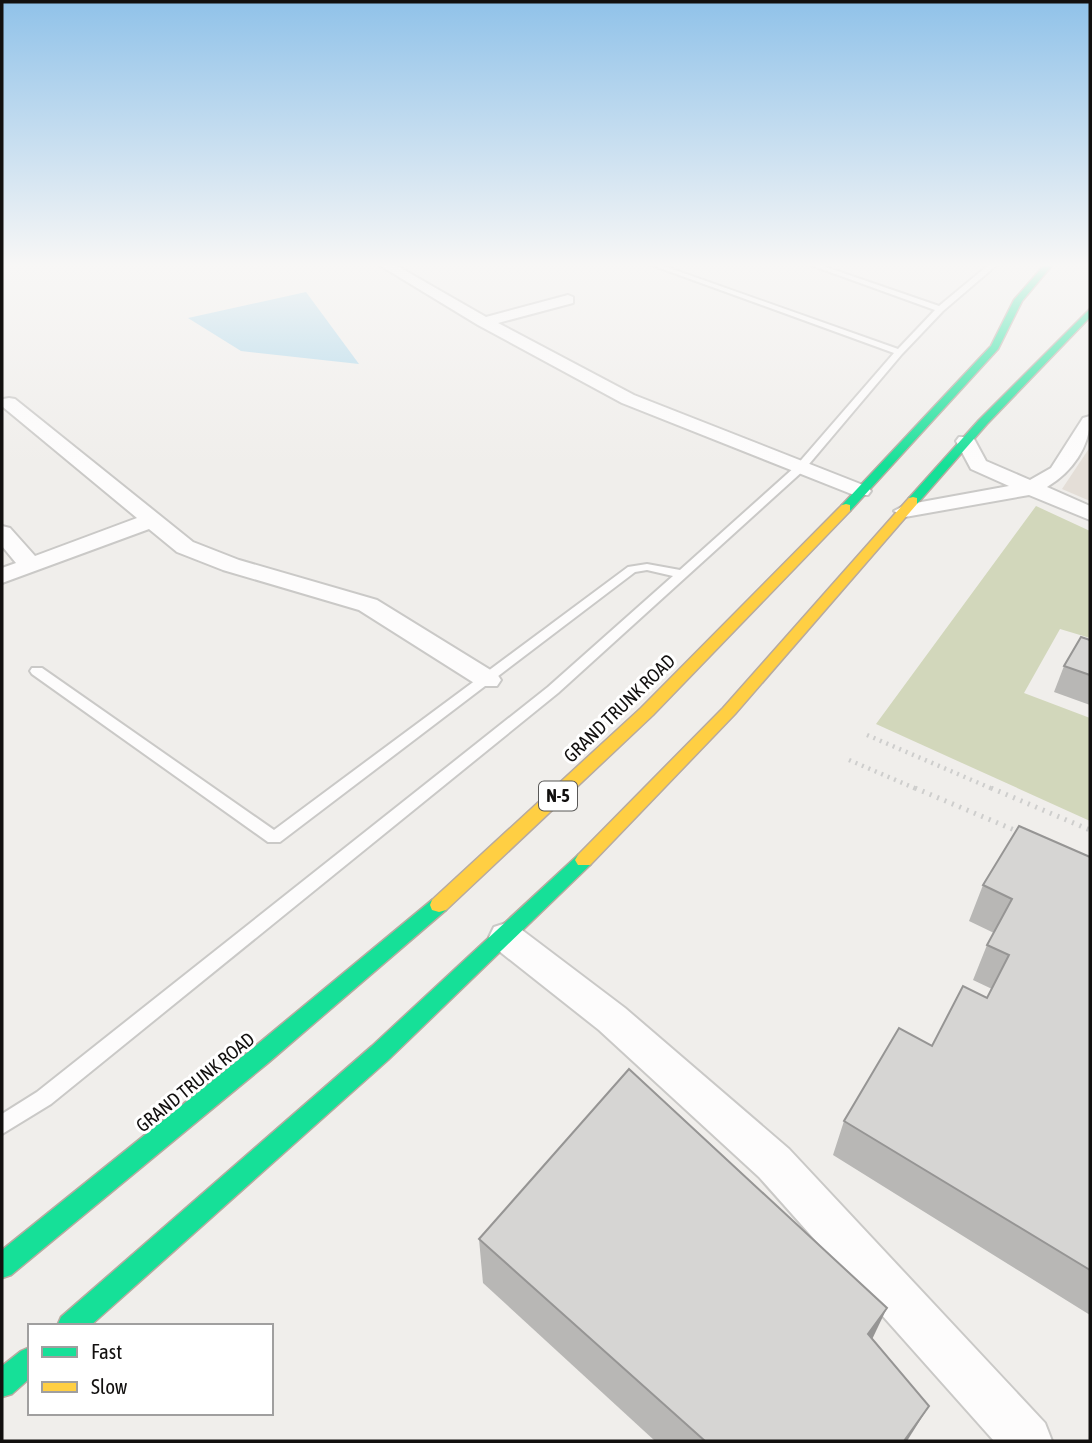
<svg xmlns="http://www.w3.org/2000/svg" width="1092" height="1443" font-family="'Asap Condensed',sans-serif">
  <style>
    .built { fill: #e4ded7 }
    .green { fill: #d2d7bb }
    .water { fill: #acd7ea }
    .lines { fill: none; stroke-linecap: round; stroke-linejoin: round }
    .lane-casing { stroke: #cac9c7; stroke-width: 4 }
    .street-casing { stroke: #cac9c7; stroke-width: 4 }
    .fast-casing { stroke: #b7aaa0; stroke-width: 3 }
    .slow-casing { stroke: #b7aaa0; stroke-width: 3 }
    .path-far1 { stroke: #cececd; stroke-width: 4.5; stroke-dasharray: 2 5; stroke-linecap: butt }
    .path { stroke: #cececd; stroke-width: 5; stroke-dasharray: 2 6; stroke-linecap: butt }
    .lane { fill: #fdfcfc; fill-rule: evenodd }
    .street { fill: #fdfcfc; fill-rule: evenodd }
    .fast { fill: #16e098; fill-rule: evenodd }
    .slow { fill: #ffcf43; fill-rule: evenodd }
    .wall { fill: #b8b7b5 }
    .shaded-wall { fill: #969594 }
    .building { fill: #d6d5d3; stroke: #969594; stroke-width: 2 }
    .labels { text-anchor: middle; stroke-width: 6; stroke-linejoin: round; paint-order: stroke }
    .shield { fill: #fff; stroke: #595857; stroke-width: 2 }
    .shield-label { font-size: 18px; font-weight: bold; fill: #12100f }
    .street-label { font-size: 19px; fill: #12100f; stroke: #fff }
  </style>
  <rect width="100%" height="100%" fill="#f0eeeb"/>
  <!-- built -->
  <path class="built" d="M1090 447V501L1062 489Z"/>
  <!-- green -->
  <path class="green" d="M1036 506 1090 531V638L1060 629 1024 693 1090 718V821L876 724Z"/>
  <!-- water -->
  <path class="water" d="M306 292 359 364 241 351 188 318Z"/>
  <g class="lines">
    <!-- lane casing -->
    <g class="lane-casing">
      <path id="lane" d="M646 263H655L898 349 935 310 805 263H814L939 306 991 263H999L943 311 902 354 804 470 558 693 51 1104 2 1134V1114L37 1092 548 687 673 576 647 570 635 572 280 842H268L32 674 30 671 32 668H42L274 830 628 567 647 564 680 570 796 466 894 353Z"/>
    </g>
    <!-- street casing -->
    <g class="street-casing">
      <g id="street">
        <path d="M376 263H392L486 317 568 295 573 297V303L498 323 634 395 868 487 871 491 868 495H854L622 403 478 325Z"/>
        <path d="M9 398 15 399 193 542 239 560 377 600 497 674 501 680 497 686H479L359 610 223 570 177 552 149 529 2 583V568L16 563 2 546V526L10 528 35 556 137 518 3 407V399Z"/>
        <path d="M1090 416C1091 446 1072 472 1047 487L1090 506V520L1029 495 905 517 894 511 905 505 1009 486 971 469 956 441 959 437H973L986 461 1030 480 1051 468 1083 418Z"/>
        <path d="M506 923 518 927 625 1008 789 1149 1045 1423 1052 1441H994L759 1177 599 1030 494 947 489 937 494 927Z"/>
      </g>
    </g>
    <!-- fast casing -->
    <g class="fast-casing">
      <g id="fast">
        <path d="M1046 263H1054L1022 301 998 349 850 511H842V505L991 346 1014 300Z"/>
        <path d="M1090 309V317L987 424 917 504H909V498L979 420Z"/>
        <path d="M584 853 590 855 593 860 590 865 388 1060 90 1326H57L61 1317 372 1046 578 855Z"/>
        <path d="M439 898 446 900 448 905 446 910 269 1062 11 1275 2 1278V1250L253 1048 432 900Z"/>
        <path d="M30 1347V1378L12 1394 2 1397V1366L21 1351Z"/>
      </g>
    </g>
    <!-- slow casing -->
    <g class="slow-casing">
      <g id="slow">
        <path d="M913 497 917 498V504L735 714 590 865H578L575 860 578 855 723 708 909 498Z"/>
        <path d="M846 504 850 505V511L653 715 446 910 439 912 432 910 430 905 432 900 641 708 842 505Z"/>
      </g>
    </g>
    <!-- path-far1 -->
    <g class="path-far1">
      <path d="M867 735 995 790"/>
      <path d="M849 760 919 790"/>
    </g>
    <!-- path -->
    <g class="path">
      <path d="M915 788 1019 832"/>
      <path d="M991 788 1090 830"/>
    </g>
    <!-- lane -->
    <use href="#lane" class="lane"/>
    <!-- street -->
    <use href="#street" class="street"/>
    <!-- fast -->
    <use href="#fast" class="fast"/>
    <!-- slow -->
    <use href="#slow" class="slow"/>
  </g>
  <!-- wall -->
  <g class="wall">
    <path d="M1090 640V705L1054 692 1064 666Z"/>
    <path d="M1090 857V1315L833 1155 844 1121 987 998 992 989 973 980 987 945 994 933 969 921 983 885Z"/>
    <path d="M479 1239 873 1340 907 1441H655L483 1283Z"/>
  </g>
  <!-- shaded-wall -->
  <g class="shaded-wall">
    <path d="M887 1308 867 1350 868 1334Z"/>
    <path d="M929 1406 907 1441H904Z"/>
  </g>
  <!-- building -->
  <g class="building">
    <path d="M1081 637 1090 640V675L1064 666Z"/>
    <path d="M1019 826 1090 857V1270L844 1121 899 1028 932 1046 963 986 987 998 1009 955 987 945 1012 899 983 885Z"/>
    <path d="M629 1069 887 1308 868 1334 929 1406 904 1441H705L479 1239Z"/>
  </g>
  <!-- sky -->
  <linearGradient id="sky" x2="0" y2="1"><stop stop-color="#90c2e9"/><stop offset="0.57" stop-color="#f8f7f6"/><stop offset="1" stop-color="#f8f7f6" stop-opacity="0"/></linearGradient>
  <rect width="1092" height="465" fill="url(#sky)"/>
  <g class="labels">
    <!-- shield labels -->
    <rect class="shield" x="539" y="781.5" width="38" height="29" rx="5"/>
    <g class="shield-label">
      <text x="558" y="802">N-5</text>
    </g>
    <!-- street labels -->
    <g class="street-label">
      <text transform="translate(619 708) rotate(-44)" y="7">GRAND TRUNK ROAD</text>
      <text transform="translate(195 1082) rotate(-39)" y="7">GRAND TRUNK ROAD</text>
    </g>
  </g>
  <!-- border -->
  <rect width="1092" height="1443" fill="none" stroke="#12100f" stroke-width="7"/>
  <!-- legend -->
  <rect x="28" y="1324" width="245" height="91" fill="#ffffff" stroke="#a09f9f" stroke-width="2"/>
  <rect x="42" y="1347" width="35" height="10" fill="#16e098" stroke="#a09f9f" stroke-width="2"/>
  <text x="91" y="1359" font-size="21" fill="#12100f">Fast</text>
  <rect x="42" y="1382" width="35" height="10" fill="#ffcf43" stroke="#a09f9f" stroke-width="2"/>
  <text x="91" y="1394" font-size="21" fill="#12100f">Slow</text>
</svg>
